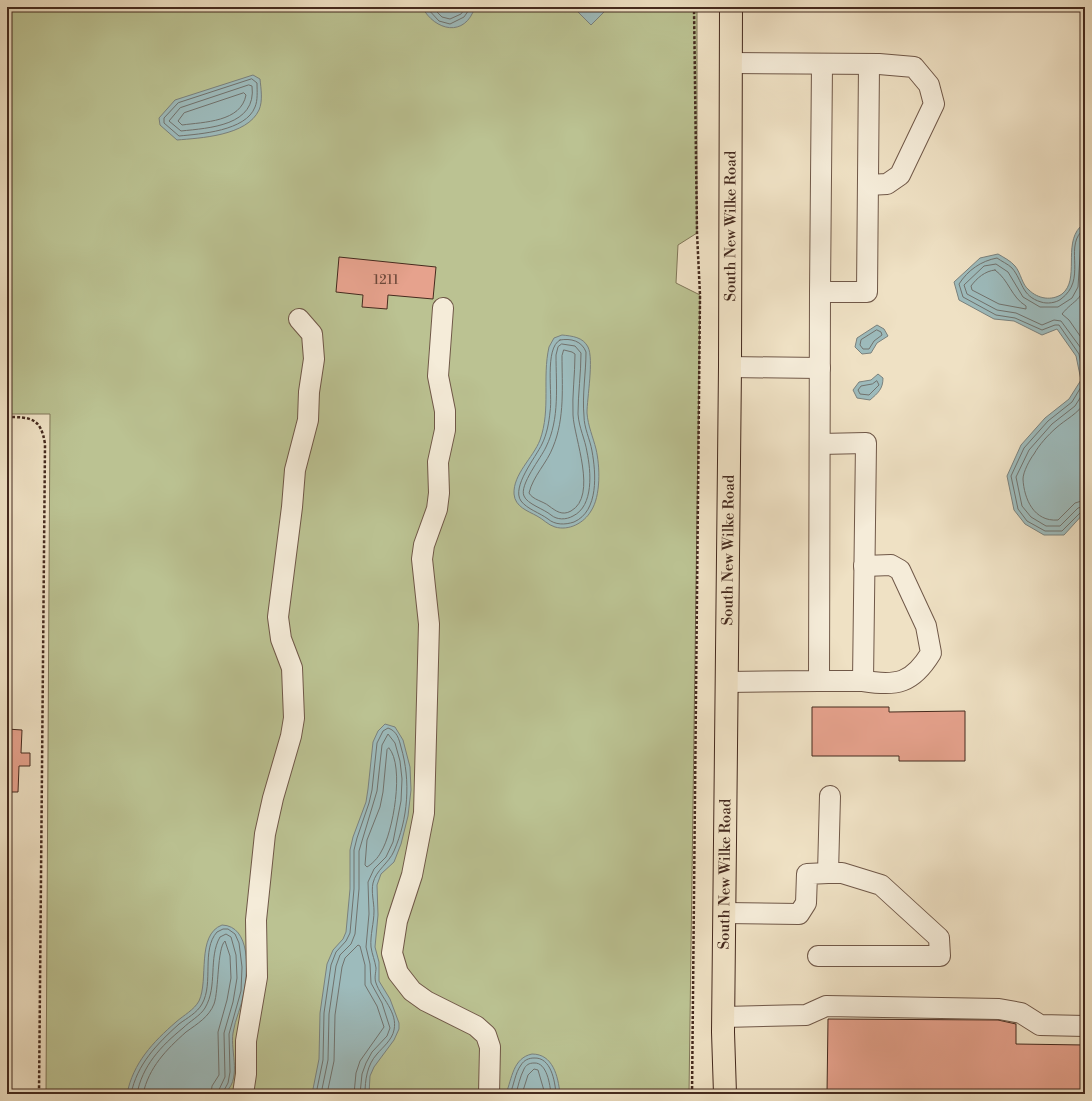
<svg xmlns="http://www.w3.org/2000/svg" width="1092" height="1101" font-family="'Libre Bodoni',serif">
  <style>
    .green { fill: #bbc292; stroke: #807658 }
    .water { fill: #9dbbbc; stroke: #7a817d }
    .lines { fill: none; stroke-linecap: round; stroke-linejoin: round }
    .shore { stroke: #71726d; stroke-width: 1 }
    .building { fill: #e6a28d; stroke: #452a1e }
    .minor-casing { stroke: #705848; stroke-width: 22 }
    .major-casing { stroke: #452a1e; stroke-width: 24 }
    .path { stroke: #452a1e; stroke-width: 2.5; stroke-dasharray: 3 2; stroke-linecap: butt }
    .minor { stroke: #f5ecd9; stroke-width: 20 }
    .major { stroke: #efe1c4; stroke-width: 22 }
    .labels { text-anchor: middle; stroke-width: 3; stroke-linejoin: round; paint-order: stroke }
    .number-label { font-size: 13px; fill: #6d483a }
    .street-label { font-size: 15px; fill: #452a1e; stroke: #f5ecd9 }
  </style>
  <rect width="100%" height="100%" fill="#efe1c4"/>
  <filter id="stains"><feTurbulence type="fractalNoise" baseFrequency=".005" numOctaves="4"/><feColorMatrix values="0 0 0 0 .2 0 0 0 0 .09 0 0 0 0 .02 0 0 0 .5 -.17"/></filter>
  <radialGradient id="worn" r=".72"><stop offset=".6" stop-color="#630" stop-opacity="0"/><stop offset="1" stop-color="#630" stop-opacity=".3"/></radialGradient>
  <!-- green -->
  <path class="green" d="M7 7H697V233L678 245 676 283 700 295 689 1094H46L50 414H7Z"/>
  <!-- water -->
  <g class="water">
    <path d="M422 7H475C465 38 435 31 422 7Z"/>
    <path d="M573 7H609L591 25Z"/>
    <path d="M253 75 260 79C261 89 263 101 259 110 247 136 200 138 177 140L160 125 159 118 175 100Z"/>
    <path d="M1080 227H1085V512L1064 535H1044L1025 524 1014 510 1007 476 1021 445 1045 418 1069 399 1081 380 1076 356 1057 329 1042 335 1014 321 994 319 959 300 954 282 980 258 998 254C1003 257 1011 261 1015 266 1021 273 1022 285 1029 290 1038 299 1052 301 1062 294 1080 280 1063 245 1080 227Z"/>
    <path d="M877 325 884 329 888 336 877 343 871 353 862 354 855 347 857 338Z"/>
    <path d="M562 335C572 336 583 337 588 347 594 359 587 398 587 413 588 426 593 437 596 449 600 466 601 496 591 511 584 523 569 531 555 527 548 525 543 519 537 516 528 511 515 507 514 494 513 474 533 458 540 440 551 409 542 378 549 347L554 338Z"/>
    <path d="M878 374 883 378C883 389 878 393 870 400L857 398 853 390 859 382 871 380Z"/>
    <path d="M385 724 395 727 403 740 410 767 411 790 408 816 401 844 394 862 381 874 377 885 378 915 375 947 379 962V981L390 999 399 1023V1029L394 1040 374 1067 370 1076 369 1094H312L319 1059 320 1013 327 964 333 950 343 939 346 932 350 889V850L353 837 366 802 368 789 373 742 378 731Z"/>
    <path d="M222 925C251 926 248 971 244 992 242 1006 235 1019 233 1033 230 1052 243 1081 223 1094H127C133 1063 153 1042 176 1022 184 1015 194 1010 199 1001 209 980 196 935 222 925Z"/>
    <path d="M532 1054C553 1054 558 1076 560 1094H506C512 1078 513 1058 532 1054Z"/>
  </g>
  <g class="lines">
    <!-- shore -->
    <g class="shore">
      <path d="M426 7 439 21 450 24 464 17 471 7"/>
      <path d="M432 7 442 17 450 19 461 14 466 7"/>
      <path d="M252 79 257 83C257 91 258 100 255 107 246 131 200 134 179 136L164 123V118L178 103Z"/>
      <path d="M249 85 252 86C257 126 209 128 181 131L169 121 180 108Z"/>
      <path d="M244 93 246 95C241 122 204 122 182 125L178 121 184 113Z"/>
      <path d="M1085 231 1081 232C1065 249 1087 280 1061 299 1056 303 1047 304 1041 302 1021 296 1023 281 1012 268 1008 264 1001 261 997 258 981 261 968 270 959 284L963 297 996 315 1015 318 1042 330 1055 325H1059L1079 354 1084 382 1072 402 1048 421 1024 448 1011 476 1018 509 1027 521 1045 531H1062L1081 512 1085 511"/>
      <path d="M1085 236 1081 241 1078 287 1072 298 1058 307H1040L1023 297 1008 272 996 264 984 266 964 285 967 294 997 310 1016 313 1042 325 1054 320 1061 321 1083 351 1085 357"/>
      <path d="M995 270C1009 280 1011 297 1026 306V309L999 304 972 290 971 286C977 278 985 271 995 270Z"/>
      <path d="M1085 278C1084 301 1074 299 1062 314L1069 320 1085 343"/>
      <path d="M877 330 881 332 882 335 874 341 869 349H863L860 345 861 340Z"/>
      <path d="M560 340C571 338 582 341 586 352 586 373 582 395 584 416 584 428 590 439 592 451 596 473 599 511 574 522 565 525 555 525 548 519 540 513 527 509 521 501 511 487 536 457 542 444 547 434 549 422 550 412 553 395 544 348 560 340Z"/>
      <path d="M562 344 575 346 581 353C581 373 578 394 578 414 579 428 585 439 587 452 591 471 594 506 573 516 566 520 557 520 551 515 544 509 527 504 524 496 519 485 541 458 546 447 560 419 556 385 556 355L558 347Z"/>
      <path d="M564 350 572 352 575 354C575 375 572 395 573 415 574 438 598 496 571 511 562 516 556 511 549 506 543 501 533 500 529 493 533 476 547 463 553 447 565 418 562 386 562 356Z"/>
      <path d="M877 381 879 385 869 395 860 394 858 390 861 386 872 384Z"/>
      <path d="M1085 390 1075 406 1052 424 1029 450 1016 477 1022 506 1031 517 1046 526H1060L1078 508 1085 506"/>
      <path d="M1085 402C1078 414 1066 419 1056 428 1048 435 1039 445 1034 454 1030 459 1023 472 1023 479 1024 499 1034 522 1058 520L1075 503 1085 500"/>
      <path d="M389 748C405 766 393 833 381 852 378 858 372 864 367 867L365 865 367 840 380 807 383 792 387 750Z"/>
      <path d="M131 1094C137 1064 157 1044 179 1024 187 1018 197 1013 202 1004 214 983 201 950 217 932L223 929H228L235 934 239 943 242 967 241 991 229 1034 230 1072 228 1083 222 1094"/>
      <path d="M137 1094C142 1066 161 1046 183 1028 190 1021 200 1016 205 1008 218 986 208 958 220 937L226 934 231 937 236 955 237 978 233 1002 224 1033 225 1077 217 1094"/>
      <path d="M143 1094C149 1067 166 1050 186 1032 197 1024 209 1017 214 1004 219 990 217 948 225 941L230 956 231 978 227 1000 218 1032 219 1075 212 1086 211 1094"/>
      <path d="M316 1094 323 1060 324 1013 331 965 336 952 346 941 350 933 354 889V850L357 838 369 803 372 790 377 743 383 731 388 728C397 731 399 739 401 747 411 781 408 819 394 851 389 863 376 870 373 883 371 892 374 902 374 911 374 923 370 935 371 947 372 954 375 961 376 968 376 972 374 978 376 983 381 998 398 1012 394 1030 392 1040 383 1047 377 1054 367 1065 365 1080 365 1094"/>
      <path d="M321 1094 328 1060 329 1014 336 966 340 955 351 944 355 934 359 889V851L377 791 382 745 388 734 395 743 400 761 402 779 401 801 393 842 386 857 374 869 368 882 369 914 366 947 370 964 371 983 382 1003 390 1028 387 1036 372 1052 366 1063 362 1074 360 1094"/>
      <path d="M327 1094 334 1061 335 1015 342 967 345 958 358 945 360 946 365 965V985L377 1006 384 1027 360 1061 356 1073 354 1094"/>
      <path d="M510 1094C514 1085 515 1073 521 1065 524 1060 529 1058 534 1058 551 1057 555 1081 556 1094"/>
      <path d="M516 1094C518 1086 520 1077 524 1069 526 1065 529 1063 534 1063 547 1062 550 1085 551 1094"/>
      <path d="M522 1094 528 1075 534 1069 538 1070 545 1094"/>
    </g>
  </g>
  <!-- building -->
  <g class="building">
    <path d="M339 257 436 267 433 299 388 295 387 309 362 307 363 295 336 292Z"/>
    <path d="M812 707H889V712L965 711V761H899V756H812Z"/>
    <path d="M7 729 22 730 21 753H30V766H19L18 792H7Z"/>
    <path d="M828 1019 998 1020 1016 1024V1044L1085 1045V1094H827Z"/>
  </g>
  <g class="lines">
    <!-- minor casing -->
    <g class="minor-casing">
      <g id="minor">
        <path d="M731 63 879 64 914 67 929 85 934 104 900 175 887 184 868 185"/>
        <path d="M822 64 820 292H867L869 64"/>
        <path d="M443 308 438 376 445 411V430L438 462 439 493 437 509 424 545 422 559 429 624 424 813 412 875 397 921 392 953 398 973 412 991 426 1001 476 1026 486 1035 490 1047 489 1094"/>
        <path d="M730 367 820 368"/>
        <path d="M819 681H863L866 443 820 444"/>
        <path d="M863 681C897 686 912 684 931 653L926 626 900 570 891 565 864 566"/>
        <path d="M727 682 819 681 820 292"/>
        <path d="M725 913 799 914 806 903 807 874 828 873 830 796"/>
        <path d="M818 956H940L939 938 881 885 842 873H828"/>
        <path d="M724 1017 806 1015 826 1006 999 1009 1021 1013 1040 1025 1085 1026"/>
        <path d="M243 1094 246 1074V1041L257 977 256 920 265 834 273 798 291 736 294 718 292 668 281 639 278 617 292 507 295 470 308 420 309 392 314 359 312 334 299 319"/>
      </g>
    </g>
    <!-- major casing -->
    <g class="major-casing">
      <g id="major">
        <path id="s1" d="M725 1094 723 1032 730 367 731 7"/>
      </g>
    </g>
    <!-- path -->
    <g class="path">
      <path d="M7 417C31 417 41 418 45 444L39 1094"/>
      <path d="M692 1094 700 295 697 233 694 7"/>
    </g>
    <!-- minor -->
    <use href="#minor" class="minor"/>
    <!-- major -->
    <use href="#major" class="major"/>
  </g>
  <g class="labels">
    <!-- number labels -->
    <g class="number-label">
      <text x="386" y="284">1211</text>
    </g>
    <!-- street labels -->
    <g class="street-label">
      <text dy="5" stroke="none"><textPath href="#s1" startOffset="868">South New Wilke Road</textPath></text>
      <text dy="5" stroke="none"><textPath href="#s1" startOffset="544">South New Wilke Road</textPath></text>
      <text dy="5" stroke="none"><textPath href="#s1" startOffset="220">South New Wilke Road</textPath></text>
    </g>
  </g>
  <!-- margin -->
  <rect width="1092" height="1101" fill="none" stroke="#efe1c4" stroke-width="24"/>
  <rect x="8" y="8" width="1076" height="1085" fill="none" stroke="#452a1e" stroke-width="2"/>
  <rect x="12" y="12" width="1068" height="1077" fill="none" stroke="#452a1e"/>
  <rect width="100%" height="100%" filter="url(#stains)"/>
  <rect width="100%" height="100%" fill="url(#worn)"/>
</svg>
